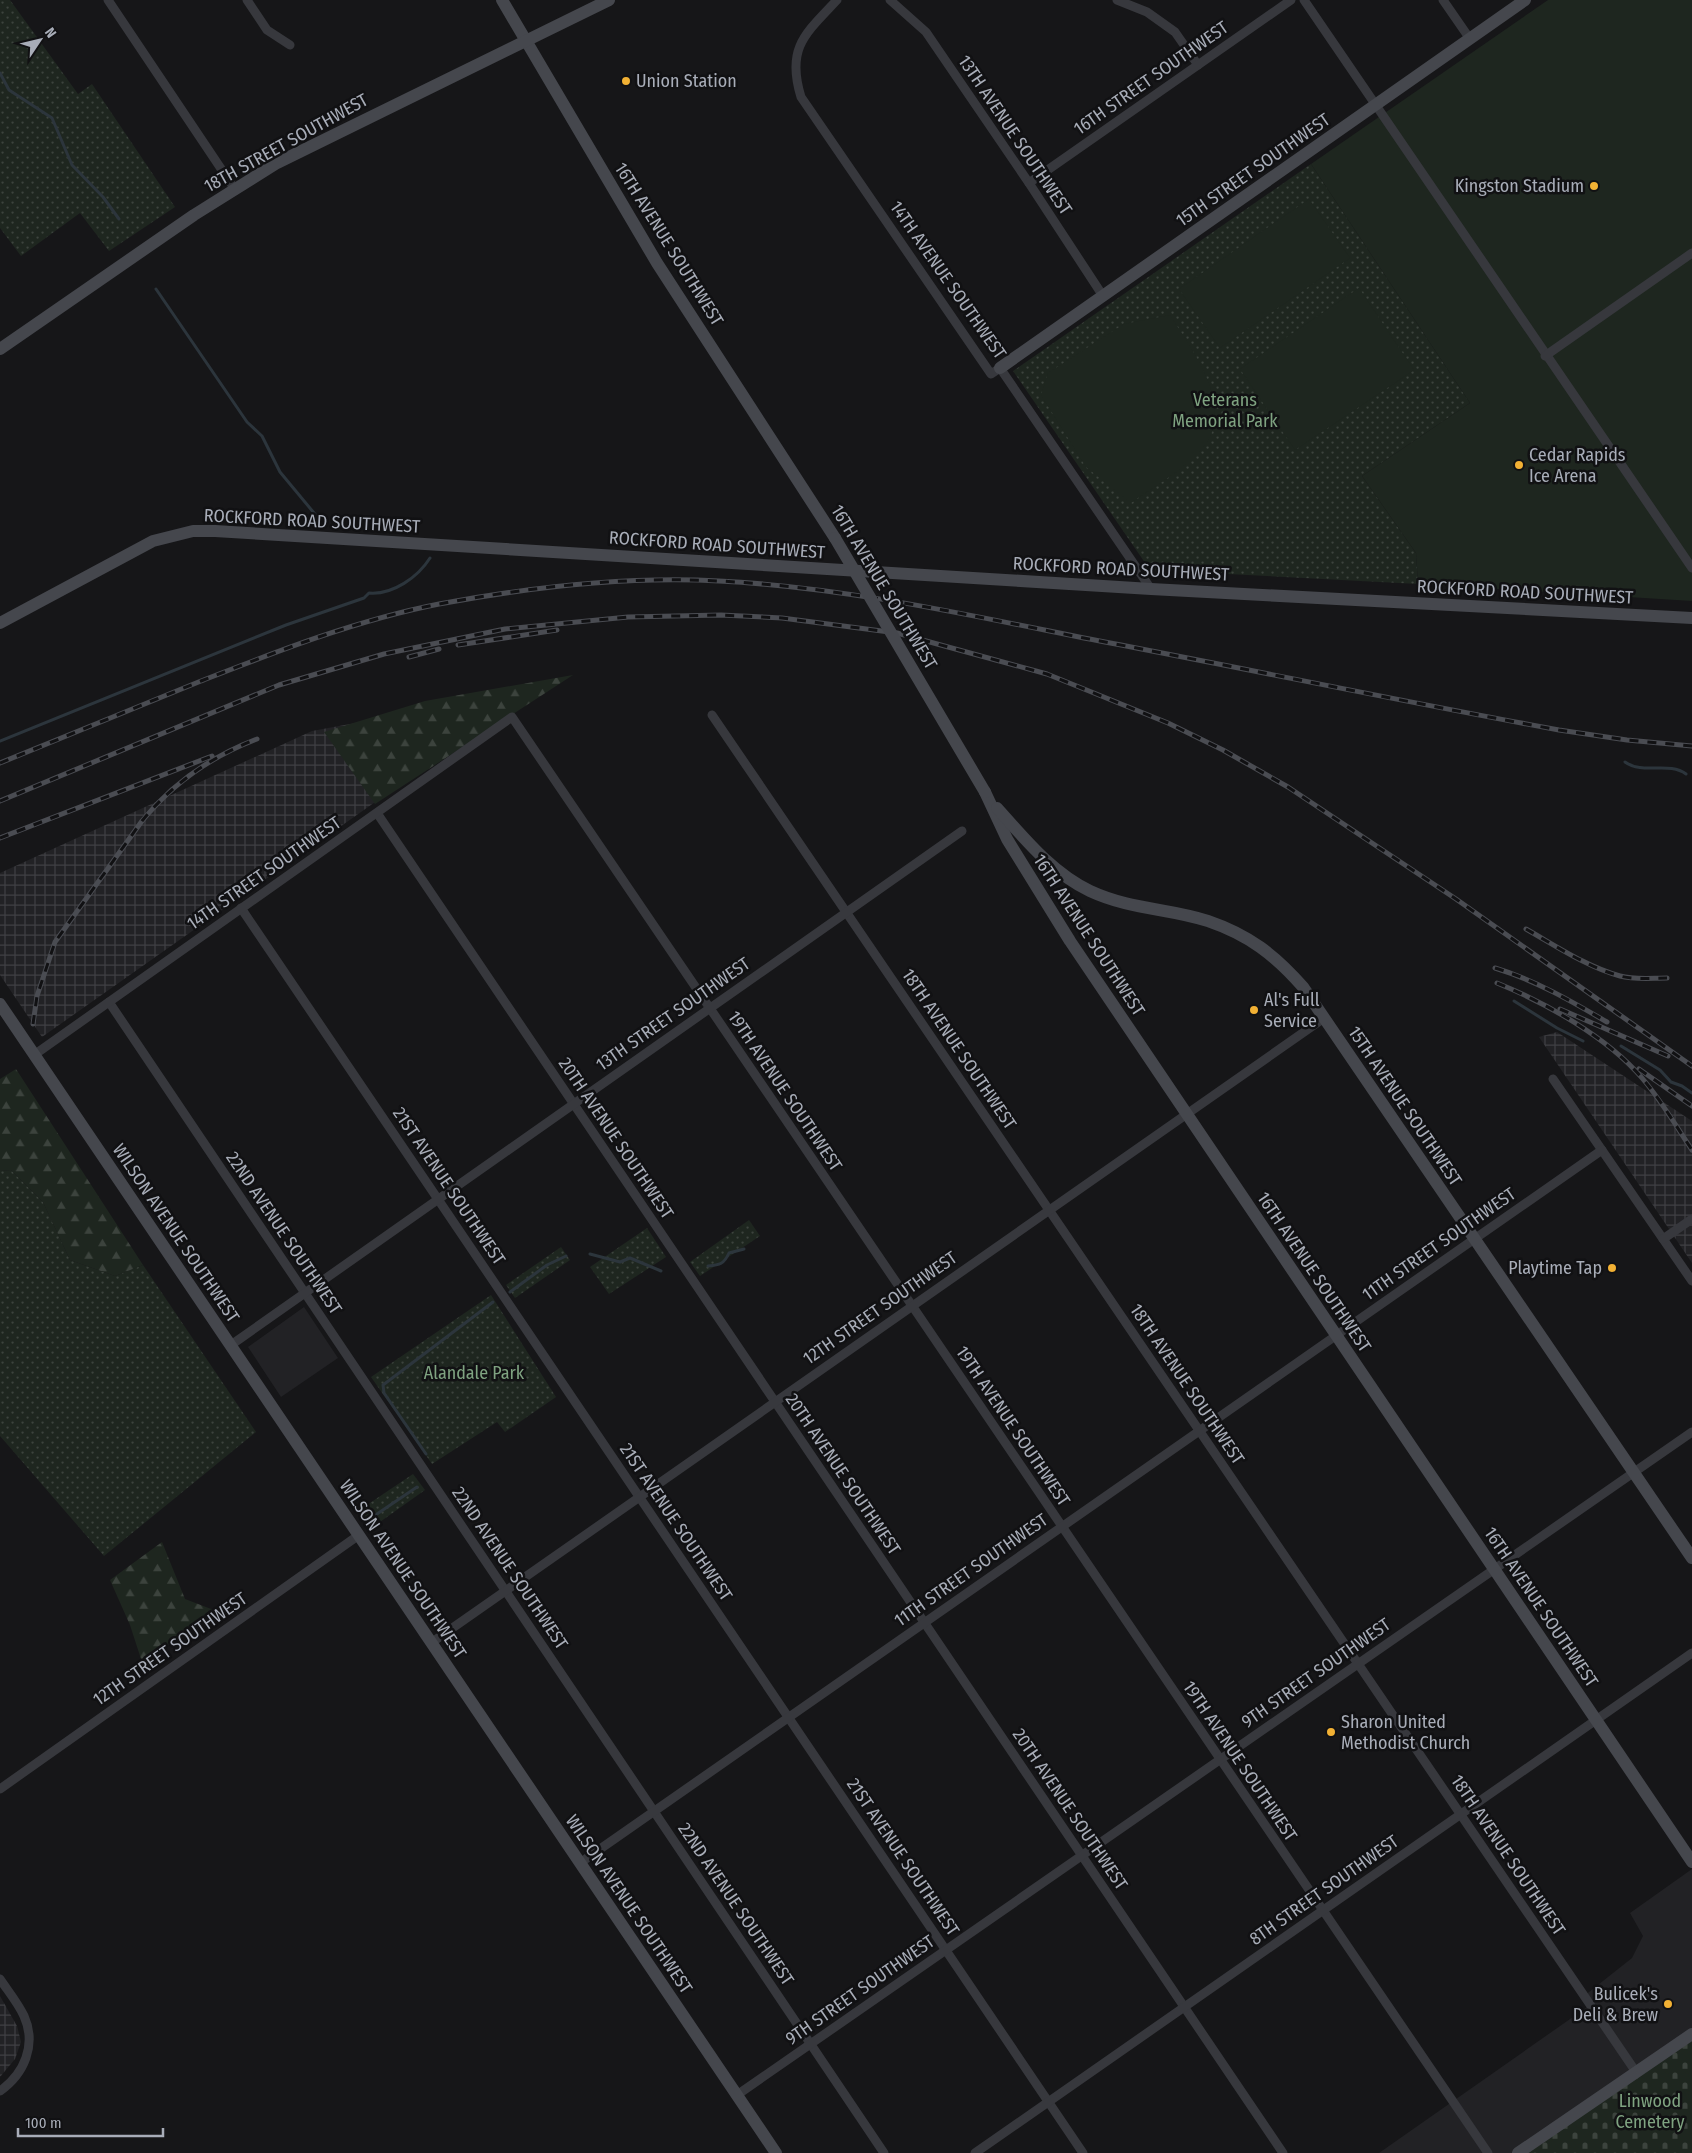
<svg xmlns="http://www.w3.org/2000/svg" width="1692" height="2153" font-family="'Fira Sans Condensed',sans-serif">
  <style>
    .built { fill: #222225 }
    .industrial { fill: url(#industrial-grid) }
    .green { fill: url(#green-dots) }
    .forest { fill: url(#forest-firs) }
    .cemetery { fill: url(#cemetery-stones) }
    .pitch { fill: #1e261f }
    .lines { fill: none; stroke-linecap: round; stroke-linejoin: round }
    .stream { stroke: #2c353c; stroke-width: 3 }
    .street { stroke: #37383d; stroke-width: 9 }
    .secondary { stroke: #45474d; stroke-width: 12 }
    .rail-casing { stroke: #4a4c52; stroke-width: 5 }
    .rail { stroke: #111113; stroke-width: 3; stroke-dasharray: 9; stroke-linecap: butt }
    .secondary-bridge { stroke: #45474d; stroke-width: 12 }
    .poi-dot { fill: #f2b134; stroke: #111113; stroke-width: 2 }
    .labels { text-anchor: middle; stroke-width: 5; stroke-linejoin: round; paint-order: stroke }
    .street-label { font-size: 18px; fill: #a8adb8; stroke: #111113 }
    .poi-label { font-size: 18px; fill: #a8adb8; stroke: #111113; text-anchor: start }
    .park-label { font-size: 18px; fill: #7fa381; stroke: #111113 }
  </style>
  <defs>
    <pattern id="industrial-grid" width="8" height="8" patternUnits="userSpaceOnUse" patternTransform="scale(1.25)"><rect width="8" height="8" fill="#222225"/><path d="M0 4h8M4 0v8" fill="none" stroke="#3f3f43"/></pattern>
    <pattern id="green-dots" width="8" height="8" patternUnits="userSpaceOnUse" patternTransform="scale(1.25)"><rect width="8" height="8" fill="#1e261f"/><path d="M2 2h.1M6 6h.1" fill="none" stroke="#3c433d" stroke-width="1.8" stroke-linecap="round"/></pattern>
    <pattern id="forest-firs" width="22" height="20" patternUnits="userSpaceOnUse" patternTransform="scale(1.25)"><rect width="22" height="20" fill="#1e261f"/><path d="M5 1l3.5 6h-7zM16 11l3.5 6h-7z" fill="#3c433d"/></pattern>
    <pattern id="cemetery-stones" width="16" height="16" patternUnits="userSpaceOnUse" patternTransform="scale(1.25)"><rect width="16" height="16" fill="#1e261f"/><path d="M2 7V4a2 2 0 0 1 4 0v3zM10 15v-3a2 2 0 0 1 4 0v3z" fill="#3c433d"/></pattern>
  </defs>
  <rect width="100%" height="100%" fill="#161618"/>
  <!-- built -->
  <g class="built">
    <path d="M304 1307 338 1358 281 1397 248 1347Z"/>
    <path d="M1692 1869V2034L1518 2153H1379L1590 2005 1584 1996 1632 1958 1643 1936 1630 1913Z"/>
  </g>
  <!-- industrial -->
  <g class="industrial">
    <path d="M534 690 42 1037 0 975V873L312 731Z"/>
    <path d="M1557 1032 1692 1121V1263L1539 1037Z"/>
    <path d="M0 1996 17 2026 21 2042 15 2059 0 2077Z"/>
  </g>
  <!-- green -->
  <g class="green">
    <path d="M0 0H10L78 94 92 84 175 207 109 251 80 213 21 256 0 228Z"/>
    <path d="M1311 164 1470 403 1362 476 1416 553 1418 584 1150 570 1013 371Z"/>
    <path d="M11 1170 43 1202 70 1260 115 1276 143 1265 256 1432 104 1556 0 1436V1171Z"/>
    <path d="M749 1220 760 1236 700 1276 690 1262Z"/>
    <path d="M647 1228 666 1257 609 1294 590 1267Z"/>
    <path d="M561 1247 570 1260 515 1298 506 1285Z"/>
    <path d="M491 1295 556 1397 505 1432 497 1422 432 1464 371 1377Z"/>
    <path d="M413 1474 425 1490 370 1529 358 1511Z"/>
  </g>
  <!-- forest -->
  <g class="forest">
    <path d="M573 675 375 804 324 732 425 701Z"/>
    <path d="M16 1069 143 1265 115 1276 70 1260 43 1202 11 1170 0 1171V1079Z"/>
    <path d="M162 1542 185 1599 219 1612 142 1662 130 1625 110 1580Z"/>
  </g>
  <!-- cemetery -->
  <path class="cemetery" d="M1692 2034V2153H1518Z"/>
  <!-- pitch -->
  <g class="pitch">
    <path d="M1548 0H1692V601L1418 584 1416 553 1362 476 1470 403 1311 164Z"/>
    <path d="M1309 199 1350 258 1220 348 1179 289Z"/>
    <path d="M1359 288 1414 370 1295 450 1240 369Z"/>
    <path d="M1170 315C1190 347 1229 397 1210 437 1197 463 1154 486 1131 503L1086 467 1041 395 1048 373 1124 324Z"/>
  </g>
  <g class="lines">
    <!-- stream -->
    <g class="stream">
      <path d="M0 73 9 90 52 118 72 165 103 197 119 219"/>
      <path d="M156 289 247 422 262 436 280 472 324 525"/>
      <path d="M0 741 286 625 364 598 369 593C393 595 418 577 430 558"/>
      <path d="M1625 762C1643 775 1669 761 1686 774"/>
      <path d="M1514 1001 1557 1028 1583 1041"/>
      <path d="M1621 1046 1660 1070 1671 1082 1682 1086 1692 1093"/>
      <path d="M590 1254 620 1262 630 1258 661 1271"/>
      <path d="M708 1266C720 1265 724 1264 729 1253L744 1249"/>
      <path d="M510 1292 547 1265 566 1256"/>
      <path d="M426 1454 384 1393 383 1385 493 1302"/>
      <path d="M368 1520 417 1487"/>
    </g>
    <!-- street -->
    <g class="street">
      <path d="M108 0 234 188"/>
      <path d="M247 0 267 30 290 45"/>
      <path d="M837 0C805 34 786 48 801 97L991 374 1000 368 1151 589"/>
      <path d="M890 0 926 32 1029 183 1103 296"/>
      <path d="M1117 0 1147 12 1175 32 1198 65"/>
      <path d="M1304 0 1692 568"/>
      <path d="M1443 0 1470 39"/>
      <path d="M1029 183 1291 0"/>
      <path d="M1545 356 1692 253"/>
      <path d="M712 715 1636 2072"/>
      <path d="M377 813 1283 2153"/>
      <path d="M241 908 1083 2153"/>
      <path d="M109 1002 884 2153"/>
      <path d="M34 1055 512 717 1488 2153"/>
      <path d="M1553 1079 1692 1281"/>
      <path d="M1663 1239 1692 1219"/>
      <path d="M231 1345 962 831"/>
      <path d="M431 1643 1324 1018"/>
      <path d="M0 1789 359 1535"/>
      <path d="M580 1863 1602 1150"/>
      <path d="M0 1979C8 1991 18 2003 24 2016 37 2045 24 2074 0 2091"/>
      <path d="M737 2095 1692 1432"/>
      <path d="M975 2153 1692 1653"/>
    </g>
    <!-- secondary -->
    <g class="secondary">
      <path d="M502 0 657 263 835 538"/>
      <path d="M0 349 194 215 277 163 609 0"/>
      <path d="M1000 368 1525 0"/>
      <path d="M0 623 153 541 193 531H215L1151 589 1692 618"/>
      <path d="M985 792 1007 839 1070 941 1692 1862"/>
      <path d="M997 808C1024 838 1052 873 1090 891 1131 910 1168 908 1208 921 1249 935 1275 955 1303 987L1692 1558"/>
      <path d="M0 1004 776 2153"/>
      <path d="M1518 2153 1692 2034"/>
    </g>
    <!-- rail casing -->
    <g class="rail-casing">
      <g id="rail">
        <path d="M458 645 557 630"/>
        <path d="M409 657 439 649"/>
        <path d="M0 763C67 736 134 708 201 681 278 651 357 620 439 604 531 587 625 576 719 581 842 587 964 614 1084 638 1243 668 1400 701 1559 730L1627 740 1692 746"/>
        <path d="M0 801 279 685 384 654 505 629 628 617 721 615 782 618 897 633 1047 674 1168 723 1223 750 1288 787 1456 899 1692 1066"/>
        <path d="M0 838 212 756"/>
        <path d="M1526 929C1556 946 1587 967 1620 976 1635 980 1651 978 1667 978"/>
        <path d="M1495 968C1535 980 1571 1001 1607 1022"/>
        <path d="M1497 983C1546 1003 1607 1037 1642 1078 1661 1100 1676 1126 1692 1150"/>
        <path d="M1560 1009 1668 1056"/>
        <path d="M33 1024 37 996 55 942 142 821C172 784 212 756 257 739"/>
        <path d="M1639 1069 1692 1106"/>
      </g>
    </g>
    <!-- rail -->
    <use href="#rail" class="rail"/>
    <!-- secondary-bridge -->
    <path class="secondary-bridge" d="M835 538 985 792"/>
  </g>
  <!-- markers -->
  <g class="poi-dot">
    <circle cx="626" cy="81" r="5"/>
    <circle cx="1594" cy="186" r="5"/>
    <circle cx="1519" cy="465" r="5"/>
    <circle cx="1254" cy="1010" r="5"/>
    <circle cx="1612" cy="1268" r="5"/>
    <circle cx="1331" cy="1732" r="5"/>
    <circle cx="1668" cy="2004" r="5"/>
  </g>
  <g class="labels">
    <!-- street labels -->
    <g class="street-label">
      <text transform="translate(1151 78) rotate(-35)" y="6">16TH STREET SOUTHWEST</text>
      <text transform="translate(1015 135) rotate(56)" y="6">13TH AVENUE SOUTHWEST</text>
      <text transform="translate(286 143) rotate(-29)" y="6">18TH STREET SOUTHWEST</text>
      <text transform="translate(1253 170) rotate(-35)" y="6">15TH STREET SOUTHWEST</text>
      <text transform="translate(669 244) rotate(58)" y="6">16TH AVENUE SOUTHWEST</text>
      <text transform="translate(948 280) rotate(55)" y="6">14TH AVENUE SOUTHWEST</text>
      <text transform="translate(312 521) rotate(3)" y="6">ROCKFORD ROAD SOUTHWEST</text>
      <text transform="translate(717 545) rotate(4)" y="6">ROCKFORD ROAD SOUTHWEST</text>
      <text transform="translate(1121 569) rotate(3)" y="6">ROCKFORD ROAD SOUTHWEST</text>
      <text transform="translate(884 587) rotate(59)" y="6">16TH AVENUE SOUTHWEST</text>
      <text transform="translate(1525 592) rotate(3)" y="6">ROCKFORD ROAD SOUTHWEST</text>
      <text transform="translate(264 873) rotate(-35)" y="6">14TH STREET SOUTHWEST</text>
      <text transform="translate(1089 935) rotate(57)" y="6">16TH AVENUE SOUTHWEST</text>
      <text transform="translate(673 1014) rotate(-35)" y="6">13TH STREET SOUTHWEST</text>
      <text transform="translate(959 1049) rotate(56)" y="6">18TH AVENUE SOUTHWEST</text>
      <text transform="translate(785 1091) rotate(56)" y="6">19TH AVENUE SOUTHWEST</text>
      <text transform="translate(1405 1106) rotate(56)" y="6">15TH AVENUE SOUTHWEST</text>
      <text transform="translate(616 1138) rotate(56)" y="6">20TH AVENUE SOUTHWEST</text>
      <text transform="translate(449 1186) rotate(56)" y="6">21ST AVENUE SOUTHWEST</text>
      <text transform="translate(176 1233) rotate(56)" y="6">WILSON AVENUE SOUTHWEST</text>
      <text transform="translate(284 1233) rotate(56)" y="6">22ND AVENUE SOUTHWEST</text>
      <text transform="translate(1439 1244) rotate(-35)" y="6">11TH STREET SOUTHWEST</text>
      <text transform="translate(1314 1272) rotate(56)" y="6">16TH AVENUE SOUTHWEST</text>
      <text transform="translate(880 1308) rotate(-35)" y="6">12TH STREET SOUTHWEST</text>
      <text transform="translate(1187 1384) rotate(56)" y="6">18TH AVENUE SOUTHWEST</text>
      <text transform="translate(1013 1426) rotate(56)" y="6">19TH AVENUE SOUTHWEST</text>
      <text transform="translate(843 1474) rotate(56)" y="6">20TH AVENUE SOUTHWEST</text>
      <text transform="translate(676 1522) rotate(56)" y="6">21ST AVENUE SOUTHWEST</text>
      <text transform="translate(510 1568) rotate(56)" y="6">22ND AVENUE SOUTHWEST</text>
      <text transform="translate(403 1569) rotate(56)" y="6">WILSON AVENUE SOUTHWEST</text>
      <text transform="translate(971 1570) rotate(-35)" y="6">11TH STREET SOUTHWEST</text>
      <text transform="translate(1541 1607) rotate(56)" y="6">16TH AVENUE SOUTHWEST</text>
      <text transform="translate(170 1649) rotate(-35)" y="6">12TH STREET SOUTHWEST</text>
      <text transform="translate(1316 1673) rotate(-35)" y="6">9TH STREET SOUTHWEST</text>
      <text transform="translate(1240 1761) rotate(56)" y="6">19TH AVENUE SOUTHWEST</text>
      <text transform="translate(1070 1809) rotate(56)" y="6">20TH AVENUE SOUTHWEST</text>
      <text transform="translate(1508 1855) rotate(56)" y="6">18TH AVENUE SOUTHWEST</text>
      <text transform="translate(903 1857) rotate(56)" y="6">21ST AVENUE SOUTHWEST</text>
      <text transform="translate(1324 1890) rotate(-35)" y="6">8TH STREET SOUTHWEST</text>
      <text transform="translate(629 1904) rotate(56)" y="6">WILSON AVENUE SOUTHWEST</text>
      <text transform="translate(736 1904) rotate(56)" y="6">22ND AVENUE SOUTHWEST</text>
      <text transform="translate(860 1990) rotate(-35)" y="6">9TH STREET SOUTHWEST</text>
    </g>
    <!-- poi labels -->
    <g class="poi-label">
      <text x="636" y="87">Union Station</text>
      <text x="1584" y="192" text-anchor="end">Kingston Stadium</text>
      <text x="1529" y="461">Cedar Rapids<tspan x="1529" dy="21">Ice Arena</tspan></text>
      <text x="1264" y="1006">Al's Full<tspan x="1264" dy="21">Service</tspan></text>
      <text x="1602" y="1274" text-anchor="end">Playtime Tap</text>
      <text x="1341" y="1728">Sharon United<tspan x="1341" dy="21">Methodist Church</tspan></text>
      <text x="1658" y="2000" text-anchor="end">Bulicek's<tspan x="1658" dy="21">Deli &amp; Brew</tspan></text>
    </g>
    <!-- park labels -->
    <g class="park-label">
      <text x="1225" y="406">Veterans<tspan x="1225" dy="21">Memorial Park</tspan></text>
      <text x="474" y="1379">Alandale Park</text>
      <text x="1650" y="2107">Linwood<tspan x="1650" dy="21">Cemetery</tspan></text>
    </g>
  </g>
  <!-- north arrow -->
  <g transform="translate(40 40) rotate(55)" stroke="#111113" stroke-width="4" paint-order="stroke">
  <path d="M0-4L9 19L0 12L-9 19Z" fill="#a8adb8"/>
  <text y="-8" font-size="14" font-weight="bold" text-anchor="middle" fill="#a8adb8">N</text>
  </g>
  <!-- scale -->
  <path d="M18 2128v8h145v-8" fill="none" stroke="#a8adb8" stroke-width="2.5"/>
  <text x="25" y="2128" font-size="15" fill="#a8adb8" stroke="#111113" stroke-width="4" paint-order="stroke">100 m</text>
</svg>
